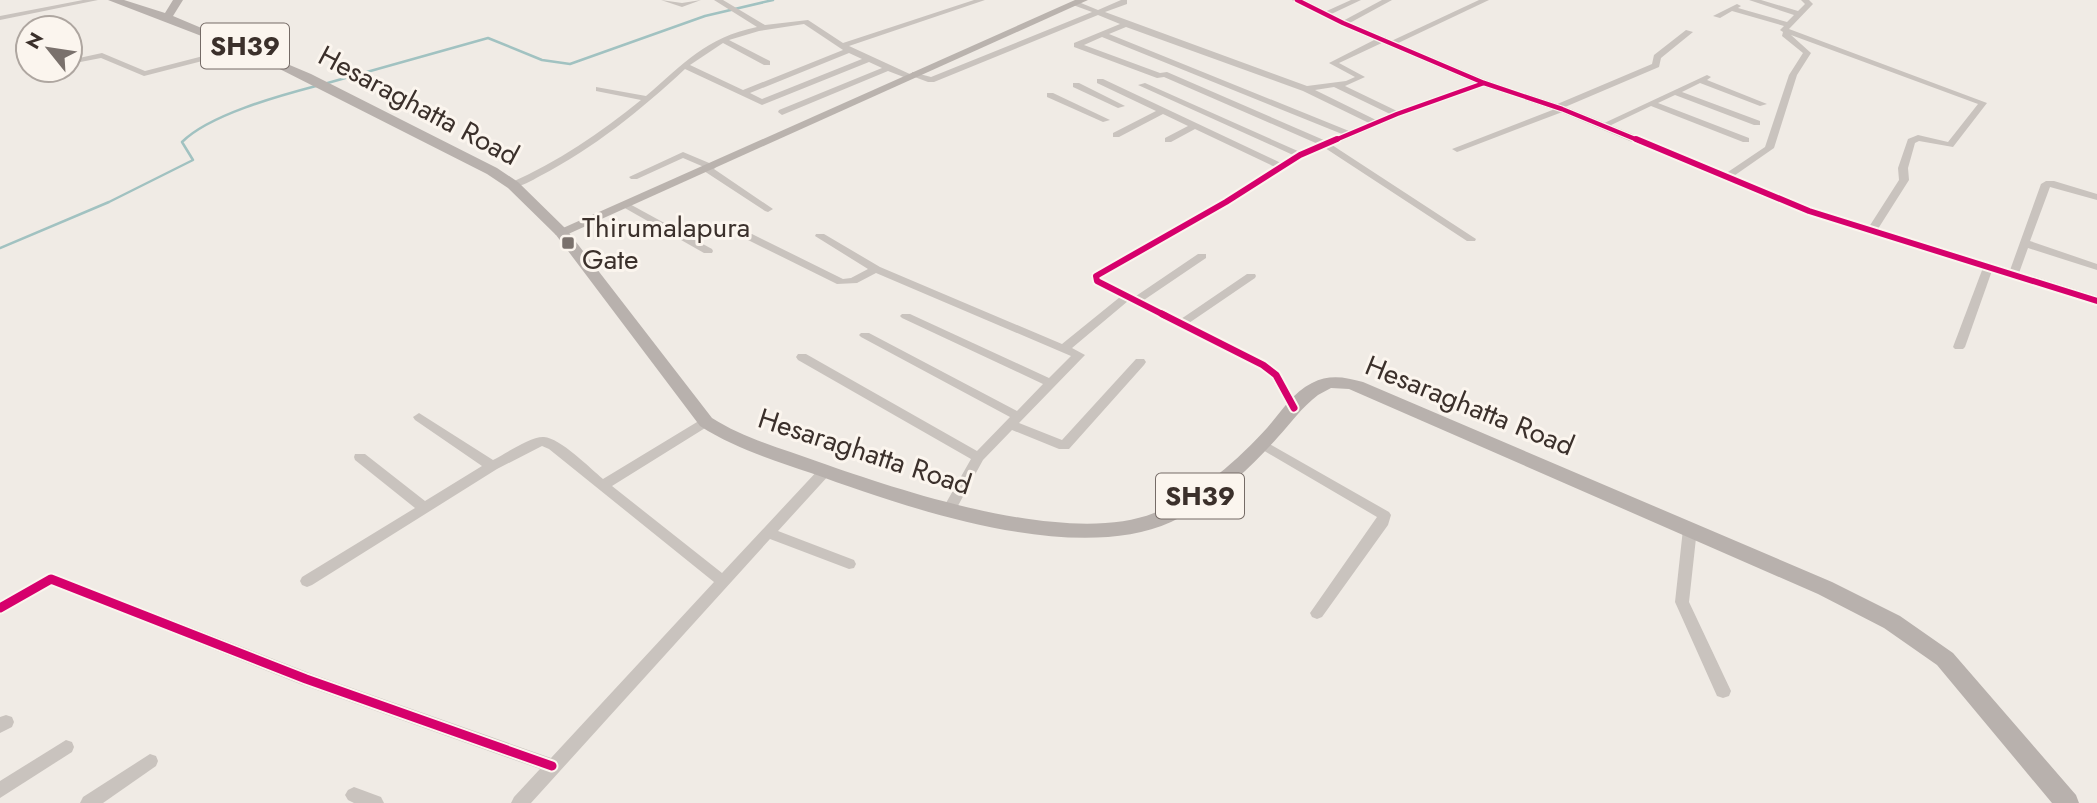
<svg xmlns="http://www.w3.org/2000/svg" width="2097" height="803" font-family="Jost,sans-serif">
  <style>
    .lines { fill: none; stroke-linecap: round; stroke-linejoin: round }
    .stream { stroke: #a1c2c1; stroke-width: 2.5 }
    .street { fill: #c9c3be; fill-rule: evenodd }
    .secondary { fill: #bab3ae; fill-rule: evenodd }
    .primary { fill: #b8b1ad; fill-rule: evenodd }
    .cycleway-far3-casing { stroke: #fbf5ee; stroke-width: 7 }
    .cycleway-far2-casing { stroke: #fbf5ee; stroke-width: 10 }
    .cycleway-far1-casing { stroke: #fbf5ee; stroke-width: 11 }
    .cycleway-casing { stroke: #fbf5ee; stroke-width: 13 }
    .cycleway-far3 { stroke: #d6006c; stroke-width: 4.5 }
    .cycleway-far2 { stroke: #d6006c; stroke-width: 6 }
    .cycleway-far1 { stroke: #d6006c; stroke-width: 7 }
    .cycleway { stroke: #d6006c; stroke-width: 9 }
    .poi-dot { fill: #7a716c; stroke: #fbf5ee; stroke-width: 2.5 }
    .labels { text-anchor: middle; stroke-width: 6; stroke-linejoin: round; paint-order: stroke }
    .shield { fill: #fbf5ee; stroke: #756b66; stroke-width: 2 }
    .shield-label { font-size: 26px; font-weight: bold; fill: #3b302b }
    .street-label { font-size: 28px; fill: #3b302b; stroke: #fbf5ee }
    .poi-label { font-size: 28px; fill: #3b302b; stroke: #fbf5ee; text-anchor: start }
  </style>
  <rect width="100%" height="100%" fill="#f0ebe5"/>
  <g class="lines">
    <!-- stream -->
    <g class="stream">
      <path d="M324 84 488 38 542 60 570 64 705 16 773 0"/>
      <path d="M0 248 109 202 193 160 182 142C209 115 278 96 316 86"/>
    </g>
    <!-- street -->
    <g class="street">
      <path d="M83 0H98L0 20V16Z"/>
      <path d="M661 0 682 3 701 0 682 7Z"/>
      <path d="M714 0H723L765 25 808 20 843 43 974 0H985L849 46 912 75V72L931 77 1092 12 1073 5 1072 3 1076 1 1098 10 1121 0H1127V4L1105 12 1307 86 1346 81 1355 77 1329 63 1380 37H1386V41L1339 63 1365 77 1345 86 1397 111 1481 81 1488 83 1400 116 1332 145 1476 239 1475 241H1467L1325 148 1303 157 1229 204 1102 277V279L1136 296 1198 254H1206V258L1144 300 1181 319 1247 274H1255L1256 276 1255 278 1189 323 1267 362 1280 372 1300 408 1298 411H1290L1271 377 1259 368 1128 301 1072 348 1085 355 1019 423 1062 440 1136 359H1144L1146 362 1144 365 1069 449H1059L1012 430 983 460 954 513H944L942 510 971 459 798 360 796 357 798 354H806L977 451 1010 417 861 337 859 335 861 333H869L1017 411 1043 384 902 318 900 316 902 314H910L1049 378 1071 356 876 273 857 283 837 284 744 238V234H752L843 279 851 278 868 269 815 236 816 234H824L880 267 1062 344 1120 297 1093 283 1091 276 1092 274 1223 200 1275 167 1195 129 1171 142H1165V138L1188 126 1163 114 1119 137H1113V133L1156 111 1097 83V79H1103L1281 163 1293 155 1138 85 1145 83 1300 152 1318 144 1164 77 1157 78 1074 47V43L1120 24 1098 15 934 82H928L912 76V79H909L888 71 782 115 778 112 779 110 882 68 869 62 762 105 685 69C641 110 594 148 540 176 531 181 520 188 510 187V183C558 162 600 133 641 100L596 91V87L646 96C685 63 705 38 757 27ZM804 24 843 50 743 90 690 65 723 43 764 65H770V61L729 40 759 31ZM1126 27 1303 91 1369 123 1349 131 1109 34ZM1102 37 1342 134 1326 141 1167 72 1160 73 1084 45ZM849 53 862 59 762 99 750 93ZM1334 87 1390 114 1376 120 1315 90Z"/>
      <path d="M1351 0H1361L1327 16 1320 14Z"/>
      <path d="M1382 0H1392L1346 25 1339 23Z"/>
      <path d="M1479 0H1489L1394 45 1387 43Z"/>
      <path d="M1749 0H1761L1798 11 1805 4 1801 0H1809L1813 4 1789 29 1987 103 1953 147 1919 141 1915 143 1908 168 1909 180 1876 232H1868L1867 230 1899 180 1898 168 1908 139 1918 135 1948 142 1978 104 1791 35 1811 53 1797 75 1774 148 1728 180H1722V176L1765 147 1789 75 1803 53 1782 36 1783 32 1780 30 1784 26 1732 11 1720 18 1713 16 1737 4 1741 6 1738 8 1787 22 1794 15Z"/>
      <path d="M1686 30 1693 32 1661 58 1659 67 1565 107V111L1460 151 1457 152 1452 149 1555 109V105L1652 64 1654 55Z"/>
      <path d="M246 45H249V49L144 76 101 58 70 64V60L102 53 145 71Z"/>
      <path d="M1707 75 1711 77 1707 80 1767 104 1760 106 1700 83 1682 92 1760 121V125H1754L1675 95 1658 103 1749 138V142H1743L1651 106 1607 127 1600 125Z"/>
      <path d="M1073 83H1079L1125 106 1118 108 1073 87Z"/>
      <path d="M1047 93H1053L1110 120 1103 122 1047 97Z"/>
      <path d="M683 152 714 165 716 167 714 169 773 209 768 212 765 211 704 171V167L683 158 637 179H631L629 177Z"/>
      <path d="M2054 181 2097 194V200L2050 187 2030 241 2097 264V270L2028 248 2019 273 2014 276 2010 275 2009 273 2041 184 2046 181Z"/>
      <path d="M626 202 712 249 713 251 712 253H704L623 207V203Z"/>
      <path d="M1989 262 1994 265 1965 347 1963 349H1955L1953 347 1984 265Z"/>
      <path d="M419 413 493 460C505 454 531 436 544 437 560 438 590 468 603 479L702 419H710L712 422 710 425 612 486 722 573 820 468H830L832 471 830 474 778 531 854 560 856 564 854 568 849 569 770 539 531 803H511L514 797 540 769 300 684 52 585 0 614V601L51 573 312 674 551 758 714 582 549 449 542 446 497 469 312 585 307 587 302 585 300 581 302 577 415 508 355 460 354 457 355 454H365L425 501 482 466 415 420 413 417Z"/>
      <path d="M1261 439 1389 512 1391 515 1388 525 1322 617 1317 619 1312 617 1310 613 1377 517 1256 446 1255 443 1256 440Z"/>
      <path d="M1690 524 1695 525 1697 529 1689 602 1731 691 1729 696 1723 698 1717 696 1675 602 1683 529 1685 525Z"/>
      <path d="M6 715 12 717 14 722 12 727 0 733V717Z"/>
      <path d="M66 740 72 742 74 747 72 752 0 798V781Z"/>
      <path d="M150 754 156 756 158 761 156 766 103 803H80L83 797Z"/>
      <path d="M354 787 381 797 384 803H354L348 800 345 795 348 790Z"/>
    </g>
    <!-- secondary -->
    <g class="secondary">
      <path d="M1075 0H1088L566 235H556L554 232Z"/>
      <path d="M1292 0H1304L1346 21 1488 81 1566 107 1813 208 2097 296V305L1805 214 1558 111 1480 85 1340 25Z"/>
    </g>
    <!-- primary -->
    <path class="primary" d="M108 0H124L165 13 173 0H183L173 16 311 74 497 168 518 182 566 229 712 418C745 439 783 449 819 462 904 492 1069 547 1154 513 1197 496 1236 462 1267 428 1281 412 1292 393 1312 383 1329 374 1345 377 1363 382L1832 582 1900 616 1953 653 2076 795 2079 803H2052L1937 665 1884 628 1818 594 1349 389 1331 388 1318 395C1302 407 1291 423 1278 437 1248 471 1212 503 1171 522 1073 566 908 508 811 473 773 460 734 448 700 426L556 235 508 188 487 174 256 57Z"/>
    <!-- cycleway-far3 casing -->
    <g class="cycleway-far3-casing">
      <g id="cycleway-far3">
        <path d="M1297 0 1343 23 1484 83 1562 109 1640 141"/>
        <path d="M1333 141 1397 114 1484 83"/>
      </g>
    </g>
    <!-- cycleway-far2 casing -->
    <g class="cycleway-far2-casing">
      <g id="cycleway-far2">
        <path d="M1636 139 1809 211 2097 301"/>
        <path d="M1166 316 1097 281 1096 276 1226 202 1300 155 1337 139"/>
      </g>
    </g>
    <!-- cycleway-far1 casing -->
    <g class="cycleway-far1-casing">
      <path id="cycleway-far1" d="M1162 314 1263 365 1276 375 1294 408"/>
    </g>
    <!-- cycleway casing -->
    <g class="cycleway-casing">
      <path id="cycleway" d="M0 608 51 579 306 679 552 766"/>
    </g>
    <!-- cycleway-far3 -->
    <use href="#cycleway-far3" class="cycleway-far3"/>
    <!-- cycleway-far2 -->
    <use href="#cycleway-far2" class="cycleway-far2"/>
    <!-- cycleway-far1 -->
    <use href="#cycleway-far1" class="cycleway-far1"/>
    <!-- cycleway -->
    <use href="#cycleway" class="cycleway"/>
  </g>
  <!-- markers -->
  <rect class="poi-dot" x="561" y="236" width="14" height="14" rx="3.5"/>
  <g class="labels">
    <!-- shield labels -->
    <g class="shield">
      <rect x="201" y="23.5" width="88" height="45" rx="5"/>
      <rect x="1156" y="473.5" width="88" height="45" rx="5"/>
    </g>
    <g class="shield-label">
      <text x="245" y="55">SH39</text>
      <text x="1200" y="505">SH39</text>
    </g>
    <!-- street labels -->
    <g class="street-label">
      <text transform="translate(419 105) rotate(28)" y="10">Hesaraghatta Road</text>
      <text transform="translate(1470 405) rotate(22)" y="10">Hesaraghatta Road</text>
      <text transform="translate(865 451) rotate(18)" y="10">Hesaraghatta Road</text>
    </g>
    <!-- poi labels -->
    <g class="poi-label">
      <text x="582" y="237">Thirumalapura<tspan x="582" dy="32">Gate</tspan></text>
    </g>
  </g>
  <!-- north arrow -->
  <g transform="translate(49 49) rotate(300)"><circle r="33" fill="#fbf5ee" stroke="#aea6a0" stroke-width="2"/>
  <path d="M0-5L12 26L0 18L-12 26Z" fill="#7a716c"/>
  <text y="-10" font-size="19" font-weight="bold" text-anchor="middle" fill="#3b302b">N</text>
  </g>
</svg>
